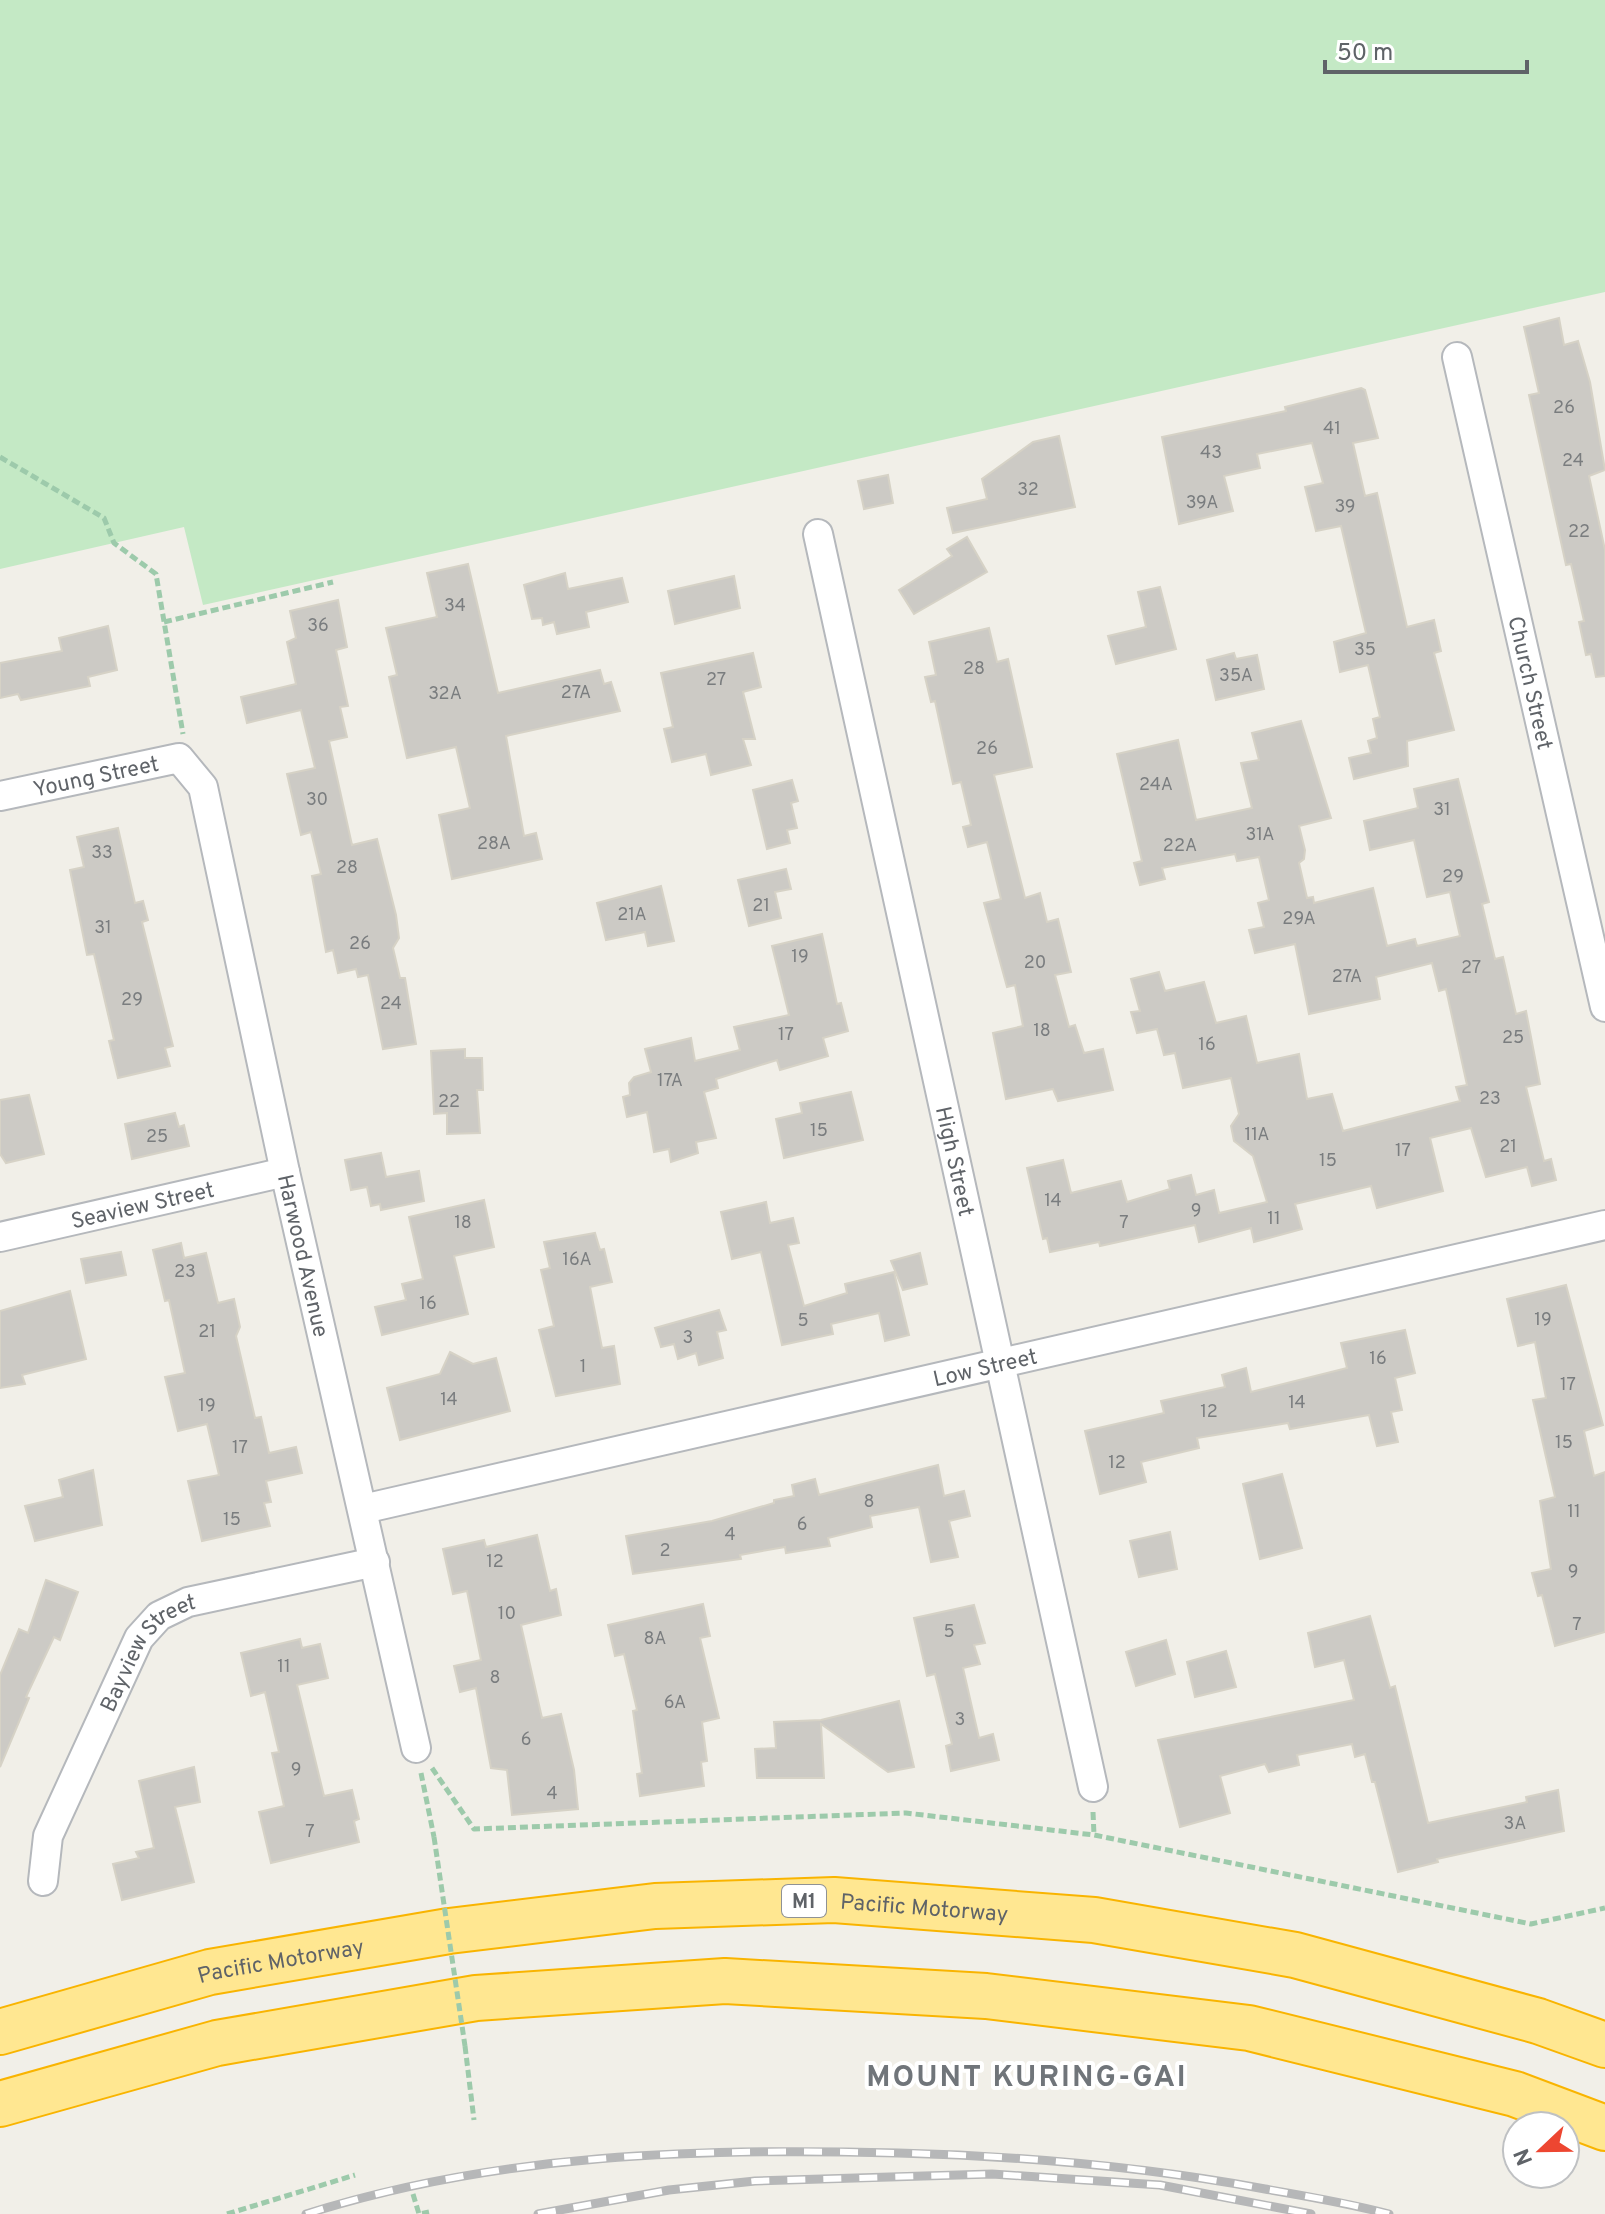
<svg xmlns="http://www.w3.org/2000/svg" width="1605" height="2214" font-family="Overpass,sans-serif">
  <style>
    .green { fill: #c4e9c5 }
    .building { fill: #cccac5; stroke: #d6d2c6; stroke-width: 2 }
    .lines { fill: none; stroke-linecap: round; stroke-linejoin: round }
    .minor-casing { stroke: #b5b8bc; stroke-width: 32 }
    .motorway-casing { stroke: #f9b400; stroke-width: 48 }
    .path { stroke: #9dcaab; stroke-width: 5; stroke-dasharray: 8 4; stroke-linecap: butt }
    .minor { stroke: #fff; stroke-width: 28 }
    .motorway { stroke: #ffe791; stroke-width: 44 }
    .rail-casing { stroke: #b6b7b8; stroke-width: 9 }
    .rail { stroke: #fff; stroke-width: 6; stroke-dasharray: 18; stroke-linecap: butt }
    .path-bridge { stroke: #9dcaab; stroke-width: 5; stroke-dasharray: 8 4; stroke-linecap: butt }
    .labels { text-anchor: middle; stroke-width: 8; stroke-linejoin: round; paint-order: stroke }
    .number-label { font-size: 18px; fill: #7a7d7f }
    .shield { fill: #fff; stroke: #8f9295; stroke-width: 2 }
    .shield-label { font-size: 20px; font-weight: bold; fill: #5f6368 }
    .street-label { font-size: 22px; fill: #5f6368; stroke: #fff }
    .district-label { font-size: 30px; font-weight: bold; letter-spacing: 2px; fill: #70757a; stroke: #fff }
  </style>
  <rect width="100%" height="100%" fill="#f1efe8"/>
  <!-- green -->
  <path class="green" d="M0 0H1605V292L203 605 184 527 0 569Z"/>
  <!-- building -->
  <g class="building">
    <path d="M1559 318 1564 345 1578 341 1590 382 1605 470 1589 476 1605 550V676L1596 677 1591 654 1586 655 1579 622 1584 621 1571 564 1566 565 1529 395 1539 393 1524 327Z"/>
    <path d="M1361 388 1365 390 1378 438 1353 443 1365 496 1377 493 1407 627 1434 620 1441 651 1434 653 1454 730 1407 741 1408 766 1354 779 1349 758 1371 753 1368 741 1377 738 1373 719 1380 717 1368 665 1340 672 1334 642 1366 633 1341 526 1316 531 1305 487 1323 483 1312 443 1257 454 1260 468 1224 476 1233 511 1179 524 1162 437 1286 411 1285 407Z"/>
    <path d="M1059 436 1075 507 953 533 947 508 987 499 982 479 1033 442Z"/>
    <path d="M888 475 893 503 864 509 858 481Z"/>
    <path d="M967 537 987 572 914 614 899 590 952 556 947 549Z"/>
    <path d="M468 564 498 693 600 670 604 684 611 682 620 711 506 736 524 836 536 833 542 859 452 879 439 815 470 808 456 747 407 758 389 677 397 675 386 628 437 617 427 573Z"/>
    <path d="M565 573 568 589 622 578 628 602 586 612 589 627 557 634 554 622 543 625 542 618 532 619 524 585Z"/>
    <path d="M734 576 740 608 675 624 668 591Z"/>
    <path d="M1160 587 1176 649 1116 664 1108 636 1146 627 1138 592Z"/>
    <path d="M338 600 347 647 336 650 348 706 340 707 347 737 329 741 352 845 377 839 396 915 399 938 393 948 400 978H405L416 1044 383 1049 368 975 358 977 356 969 338 973 333 950 326 952 312 876 321 874 311 832 301 835 287 774 315 768 301 710 247 723 241 697 296 684 287 642 296 638 290 611Z"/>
    <path d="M108 626 117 670 88 677 90 686 21 700 18 694 0 698V663L62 651 59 638Z"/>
    <path d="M989 628 997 662 1008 659 1032 767 994 775 1025 898 1040 893 1047 922 1058 919 1071 972 1055 975 1069 1027 1075 1025 1084 1053 1103 1049 1113 1090 1058 1101 1053 1089 1006 1099 993 1033 1023 1026 1015 985 1007 987 984 903 1001 899 987 842 968 847 963 827 971 825 961 782 953 784 935 701 931 702 925 677 936 675 929 642Z"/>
    <path d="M753 653 761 687 743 692 755 739H743L751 765 711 775 706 754 672 762 664 729 673 727 661 673Z"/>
    <path d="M1234 653 1236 659 1257 655 1264 689 1216 700 1207 660Z"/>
    <path d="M1301 721 1331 818 1299 826 1305 850 1304 859 1299 863 1307 898 1313 897 1314 903 1373 888 1387 946 1415 939 1417 946 1460 936 1450 892 1427 897 1414 840 1370 850 1364 821 1418 808 1414 789 1458 779 1489 902 1482 904 1495 959 1503 957 1516 1014 1526 1011 1540 1084 1526 1087 1544 1161 1551 1159 1556 1180 1532 1186 1527 1167 1486 1177 1471 1128 1430 1138 1443 1191 1377 1208 1371 1186 1295 1204 1302 1229 1254 1242 1251 1228 1199 1242 1195 1225 1100 1246 1099 1242 1050 1252 1047 1238 1043 1239 1027 1168 1063 1160 1071 1193 1121 1181 1127 1202 1170 1189 1168 1181 1191 1175 1196 1195 1214 1190 1219 1213 1267 1202 1253 1156 1234 1141 1231 1126 1239 1114 1231 1078 1183 1088 1175 1053 1164 1055 1157 1029 1137 1033 1131 1012 1140 1011 1131 979 1159 972 1165 991 1204 982 1216 1023 1246 1016 1257 1063 1299 1054 1307 1099 1332 1094 1343 1131 1460 1101 1456 1087 1467 1085 1446 989 1439 991 1432 963 1376 977 1380 999 1309 1014 1295 944 1255 953 1249 930 1264 927 1258 903 1269 900 1259 857 1237 861 1235 854 1162 868 1165 879 1140 885 1134 863 1142 861 1117 754 1178 740 1196 820 1252 808 1241 763 1259 760 1252 733Z"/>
    <path d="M792 780 798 801 791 803 797 828 787 830 790 843 767 849 753 790Z"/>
    <path d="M118 828 135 903 143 901 148 920 142 922 173 1046 165 1048 170 1066 118 1078 109 1041 114 1040 94 954 87 955 70 870 84 867 77 837Z"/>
    <path d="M786 869 791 889 775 892 781 918 749 926 738 880Z"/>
    <path d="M661 886 674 941 648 946 645 932 606 940 597 903Z"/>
    <path d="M822 934 837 1004 841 1003 848 1031 823 1038 828 1056 780 1070 777 1060 716 1079 718 1088 704 1092 716 1138 696 1142 698 1153 671 1162 669 1149 654 1152 647 1112 627 1117 623 1097 630 1095 629 1083 634 1077 651 1072 645 1049 691 1038 695 1061 740 1050 734 1027 789 1015 772 946Z"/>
    <path d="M465 1049V1058H482L483 1090H477L480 1133 447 1134V1113L434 1114 431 1051Z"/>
    <path d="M851 1092 863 1140 784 1158 776 1119 802 1113 800 1103Z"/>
    <path d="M29 1095 44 1154 6 1163 0 1154V1100Z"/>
    <path d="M175 1113 179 1127 184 1125 189 1146 132 1159 125 1124Z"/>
    <path d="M381 1153 386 1177 419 1171 424 1201 381 1210 380 1204 371 1206 367 1187 351 1190 345 1160Z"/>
    <path d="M484 1200 494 1247 454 1256 468 1314 382 1335 375 1307 406 1300 402 1284 423 1279 409 1217Z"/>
    <path d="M766 1202 770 1223 793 1218 799 1243 788 1245 804 1306 847 1293 845 1284 894 1272 909 1335 885 1341 879 1313 831 1324 833 1334 782 1345 761 1252 732 1259 721 1212Z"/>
    <path d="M595 1233 600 1250 604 1249 612 1282 590 1287 602 1348 614 1346 620 1384 556 1396 539 1330 554 1326 541 1270 550 1268 544 1242Z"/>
    <path d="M181 1243 184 1258 206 1253 218 1303 234 1299 240 1327 236 1336 255 1418 261 1417 269 1453 296 1447 302 1473 266 1481 271 1502 264 1503 270 1526 202 1541 188 1481 219 1475 207 1424 178 1431 165 1377 185 1373 169 1300 165 1301 153 1250Z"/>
    <path d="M121 1252 126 1275 86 1283 81 1259Z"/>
    <path d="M920 1253 927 1284 903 1290 891 1261Z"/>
    <path d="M1566 1285 1603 1425 1584 1431 1594 1476 1605 1472V1632L1555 1646 1542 1595 1538 1596 1532 1573 1551 1569 1540 1501 1555 1497 1533 1400 1546 1398 1535 1342 1518 1346 1507 1299Z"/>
    <path d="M70 1291 86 1359 22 1375 25 1384 0 1388V1311Z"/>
    <path d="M719 1310 726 1330 717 1332 723 1358 699 1365 696 1353 678 1359 674 1344 661 1347 655 1328Z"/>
    <path d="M1405 1330 1415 1373 1395 1378 1402 1410 1391 1412 1398 1442 1377 1446 1369 1415 1290 1429 1288 1423 1197 1438 1199 1448 1141 1462 1146 1482 1100 1494 1085 1431 1164 1413 1161 1401 1225 1387 1222 1375 1246 1368 1251 1392 1347 1368 1341 1343Z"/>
    <path d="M450 1352 473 1364 496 1358 510 1411 400 1440 387 1388 440 1374Z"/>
    <path d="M938 1465 944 1496 964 1491 970 1516 949 1521 958 1557 931 1562 919 1507 870 1516 872 1527 828 1538 830 1546 786 1553 785 1547 740 1555 741 1559 633 1574 626 1536 712 1521 774 1503V1500L794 1496 792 1485 815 1479 819 1495Z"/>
    <path d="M93 1470 102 1525 35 1541 25 1506 63 1497 59 1480Z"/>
    <path d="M1282 1474 1302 1548 1260 1559 1243 1484Z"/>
    <path d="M1170 1532 1177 1569 1139 1577 1130 1541Z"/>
    <path d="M537 1535 550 1591 556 1589 561 1615 521 1625 542 1718 561 1714 574 1770 578 1809 512 1815 507 1770 491 1768 476 1688 460 1692 454 1666 481 1660 467 1591 453 1594 443 1549 484 1540 486 1547Z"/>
    <path d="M46 1580 78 1592 60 1640 54 1637 26 1697 29 1698 0 1767V1675L19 1629 28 1633Z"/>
    <path d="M703 1604 710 1636 700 1638 719 1718 702 1722 707 1761 701 1762 704 1786 640 1796 637 1774 642 1773 633 1711 637 1710 624 1654 615 1656 608 1625Z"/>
    <path d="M974 1605 985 1643 974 1645 980 1664 963 1668 979 1738 993 1734 999 1760 951 1771 946 1746 952 1744 935 1674 927 1676 914 1618Z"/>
    <path d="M1370 1616 1390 1688 1395 1686 1428 1823 1527 1802 1526 1797 1558 1790 1564 1831 1437 1859 1438 1862 1398 1872 1375 1782H1372L1365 1754 1355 1757 1352 1744 1297 1755 1299 1765 1269 1772 1265 1764 1220 1776 1230 1813 1180 1827 1158 1740 1354 1700 1344 1660 1315 1667 1308 1633Z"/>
    <path d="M300 1639 302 1648 320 1644 328 1678 297 1685 324 1796 352 1790 359 1819 354 1821 359 1842 271 1863 259 1812 284 1806 272 1753 279 1752 265 1692 251 1696 241 1653Z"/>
    <path d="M1166 1640 1175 1674 1136 1686 1126 1652Z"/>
    <path d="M1226 1651 1236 1687 1195 1697 1187 1662Z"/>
    <path d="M899 1701 914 1767 888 1772 821 1724 824 1778H757L755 1749 776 1748 774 1722 821 1720Z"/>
    <path d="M194 1767 200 1802 175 1807 194 1882 122 1900 113 1864 139 1858 136 1852 154 1848 139 1781Z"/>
  </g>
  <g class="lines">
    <!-- minor casing -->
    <g class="minor-casing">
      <g id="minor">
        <path id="s1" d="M1457 357 1605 1007"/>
        <path id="s2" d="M818 534 1093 1787"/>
        <path id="s3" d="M0 796 179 758 203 787 285 1172 416 1748"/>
        <path id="s4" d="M0 1237 285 1172"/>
        <path id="s5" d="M363 1509 1605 1225"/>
        <path id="s6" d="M43 1881 48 1836 139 1638 159 1616 188 1602 375 1562"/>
      </g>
    </g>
    <!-- motorway casing -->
    <g class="motorway-casing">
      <g id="motorway">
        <path id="s7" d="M0 2032 210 1972 449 1931 655 1906 834 1900 1094 1920 1295 1955 1538 2021 1605 2045"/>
        <path d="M0 2104 217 2043 476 1998 725 1981 986 1996 1249 2028 1515 2094 1605 2128"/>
      </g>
    </g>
    <!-- path -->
    <g class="path">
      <path d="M0 457 104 518 114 543 156 574 183 734"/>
      <path d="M164 622 333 582"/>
      <path d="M432 1768 474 1829 906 1813 1094 1835 1531 1924 1605 1908"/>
      <path d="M421 1773 434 1837"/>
      <path d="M1093 1812 1094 1835"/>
      <path d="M465 2046 474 2120"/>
      <path d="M413 2194 419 2214 429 2212"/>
      <path d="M227 2214 355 2175"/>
    </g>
    <!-- minor -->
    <use href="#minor" class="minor"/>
    <!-- motorway -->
    <use href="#motorway" class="motorway"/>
    <!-- rail casing -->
    <g class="rail-casing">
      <g id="rail">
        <path d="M306 2214C499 2153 698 2148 898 2153 1024 2156 1140 2166 1265 2189 1306 2196 1348 2203 1389 2214"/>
        <path d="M538 2214 669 2190 755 2181 992 2174 1160 2185 1311 2214"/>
      </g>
    </g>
    <!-- rail -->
    <use href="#rail" class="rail"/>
    <!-- path-bridge -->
    <path class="path-bridge" d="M434 1837 465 2046"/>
  </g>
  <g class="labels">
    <!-- number labels -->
    <g class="number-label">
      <text x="1564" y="413">26</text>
      <text x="1332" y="434">41</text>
      <text x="1211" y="458">43</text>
      <text x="1573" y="466">24</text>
      <text x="1028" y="495">32</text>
      <text x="1202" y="508">39A</text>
      <text x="1345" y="512">39</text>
      <text x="1579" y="537">22</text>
      <text x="455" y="611">34</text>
      <text x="318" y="631">36</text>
      <text x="1365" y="655">35</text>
      <text x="974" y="674">28</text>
      <text x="1236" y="681">35A</text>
      <text x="716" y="685">27</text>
      <text x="576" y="698">27A</text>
      <text x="445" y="699">32A</text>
      <text x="987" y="754">26</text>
      <text x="1156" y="790">24A</text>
      <text x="317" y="805">30</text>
      <text x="1442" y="815">31</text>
      <text x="1260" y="840">31A</text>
      <text x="494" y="849">28A</text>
      <text x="1180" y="851">22A</text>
      <text x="102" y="858">33</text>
      <text x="347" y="873">28</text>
      <text x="1453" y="882">29</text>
      <text x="761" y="911">21</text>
      <text x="632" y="920">21A</text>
      <text x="1299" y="924">29A</text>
      <text x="103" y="933">31</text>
      <text x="360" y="949">26</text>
      <text x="800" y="962">19</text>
      <text x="1035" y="968">20</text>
      <text x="1471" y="973">27</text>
      <text x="1347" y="982">27A</text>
      <text x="132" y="1005">29</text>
      <text x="391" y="1009">24</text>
      <text x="1042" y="1036">18</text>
      <text x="786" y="1040">17</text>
      <text x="1513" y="1043">25</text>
      <text x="1207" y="1050">16</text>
      <text x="670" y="1086">17A</text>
      <text x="1490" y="1104">23</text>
      <text x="449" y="1107">22</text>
      <text x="819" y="1136">15</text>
      <text x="1257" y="1140">11A</text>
      <text x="157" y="1142">25</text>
      <text x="1508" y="1152">21</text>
      <text x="1403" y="1156">17</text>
      <text x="1328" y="1166">15</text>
      <text x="1053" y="1206">14</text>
      <text x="1196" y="1216">9</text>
      <text x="1274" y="1224">11</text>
      <text x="463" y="1228">18</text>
      <text x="1124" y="1228">7</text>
      <text x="577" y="1265">16A</text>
      <text x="185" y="1277">23</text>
      <text x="428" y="1309">16</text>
      <text x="1543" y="1325">19</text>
      <text x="803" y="1326">5</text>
      <text x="207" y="1337">21</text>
      <text x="688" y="1343">3</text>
      <text x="1378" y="1364">16</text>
      <text x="583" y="1372">1</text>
      <text x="1568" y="1390">17</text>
      <text x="449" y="1405">14</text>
      <text x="1297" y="1408">14</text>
      <text x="207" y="1411">19</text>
      <text x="1209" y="1417">12</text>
      <text x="1564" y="1448">15</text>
      <text x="240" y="1453">17</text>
      <text x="1117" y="1468">12</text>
      <text x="869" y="1507">8</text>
      <text x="1574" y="1517">11</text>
      <text x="232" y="1525">15</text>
      <text x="802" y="1530">6</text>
      <text x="730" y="1540">4</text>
      <text x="665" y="1556">2</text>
      <text x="495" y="1567">12</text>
      <text x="1573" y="1577">9</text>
      <text x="507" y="1619">10</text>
      <text x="1577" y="1630">7</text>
      <text x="949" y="1637">5</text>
      <text x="655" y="1644">8A</text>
      <text x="284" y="1672">11</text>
      <text x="495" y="1683">8</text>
      <text x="675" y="1708">6A</text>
      <text x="960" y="1725">3</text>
      <text x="526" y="1745">6</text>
      <text x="296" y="1775">9</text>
      <text x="552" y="1799">4</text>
      <text x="1515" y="1829">3A</text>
      <text x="310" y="1837">7</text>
    </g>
    <!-- shield labels -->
    <rect class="shield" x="782" y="1885" width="44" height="32" rx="6"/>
    <g class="shield-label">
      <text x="804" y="1908">M1</text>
    </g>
    <!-- street labels -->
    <g class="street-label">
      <text dy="8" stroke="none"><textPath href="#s1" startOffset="334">Church Street</textPath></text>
      <text dy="8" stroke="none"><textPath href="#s3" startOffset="98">Young Street</textPath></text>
      <text dy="8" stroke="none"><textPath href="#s2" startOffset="642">High Street</textPath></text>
      <text dy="8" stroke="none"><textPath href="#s4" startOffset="146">Seaview Street</textPath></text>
      <text dy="8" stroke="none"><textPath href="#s3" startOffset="700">Harwood Avenue</textPath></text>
      <text dy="8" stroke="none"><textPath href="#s5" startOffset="638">Low Street</textPath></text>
      <text dy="8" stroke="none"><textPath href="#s6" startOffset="258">Bayview Street</textPath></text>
      <text dy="8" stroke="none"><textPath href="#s7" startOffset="938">Pacific Motorway</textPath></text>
      <text dy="8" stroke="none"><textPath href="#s7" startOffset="290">Pacific Motorway</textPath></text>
    </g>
    <!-- district labels -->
    <g class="district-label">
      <text x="1027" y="2086">MOUNT KURING-GAI</text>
    </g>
  </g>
  <!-- north arrow -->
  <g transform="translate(1541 2150) rotate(248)"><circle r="38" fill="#ffffff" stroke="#bfc1c3" stroke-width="2"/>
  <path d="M0-6L14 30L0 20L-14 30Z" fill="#ed4631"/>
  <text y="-12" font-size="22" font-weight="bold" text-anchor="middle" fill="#5f6368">N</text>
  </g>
  <!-- scale -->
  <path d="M1325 60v12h202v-12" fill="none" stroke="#5f6368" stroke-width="4"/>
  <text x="1337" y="60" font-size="24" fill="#5f6368" stroke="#ffffff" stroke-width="6" paint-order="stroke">50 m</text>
</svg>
